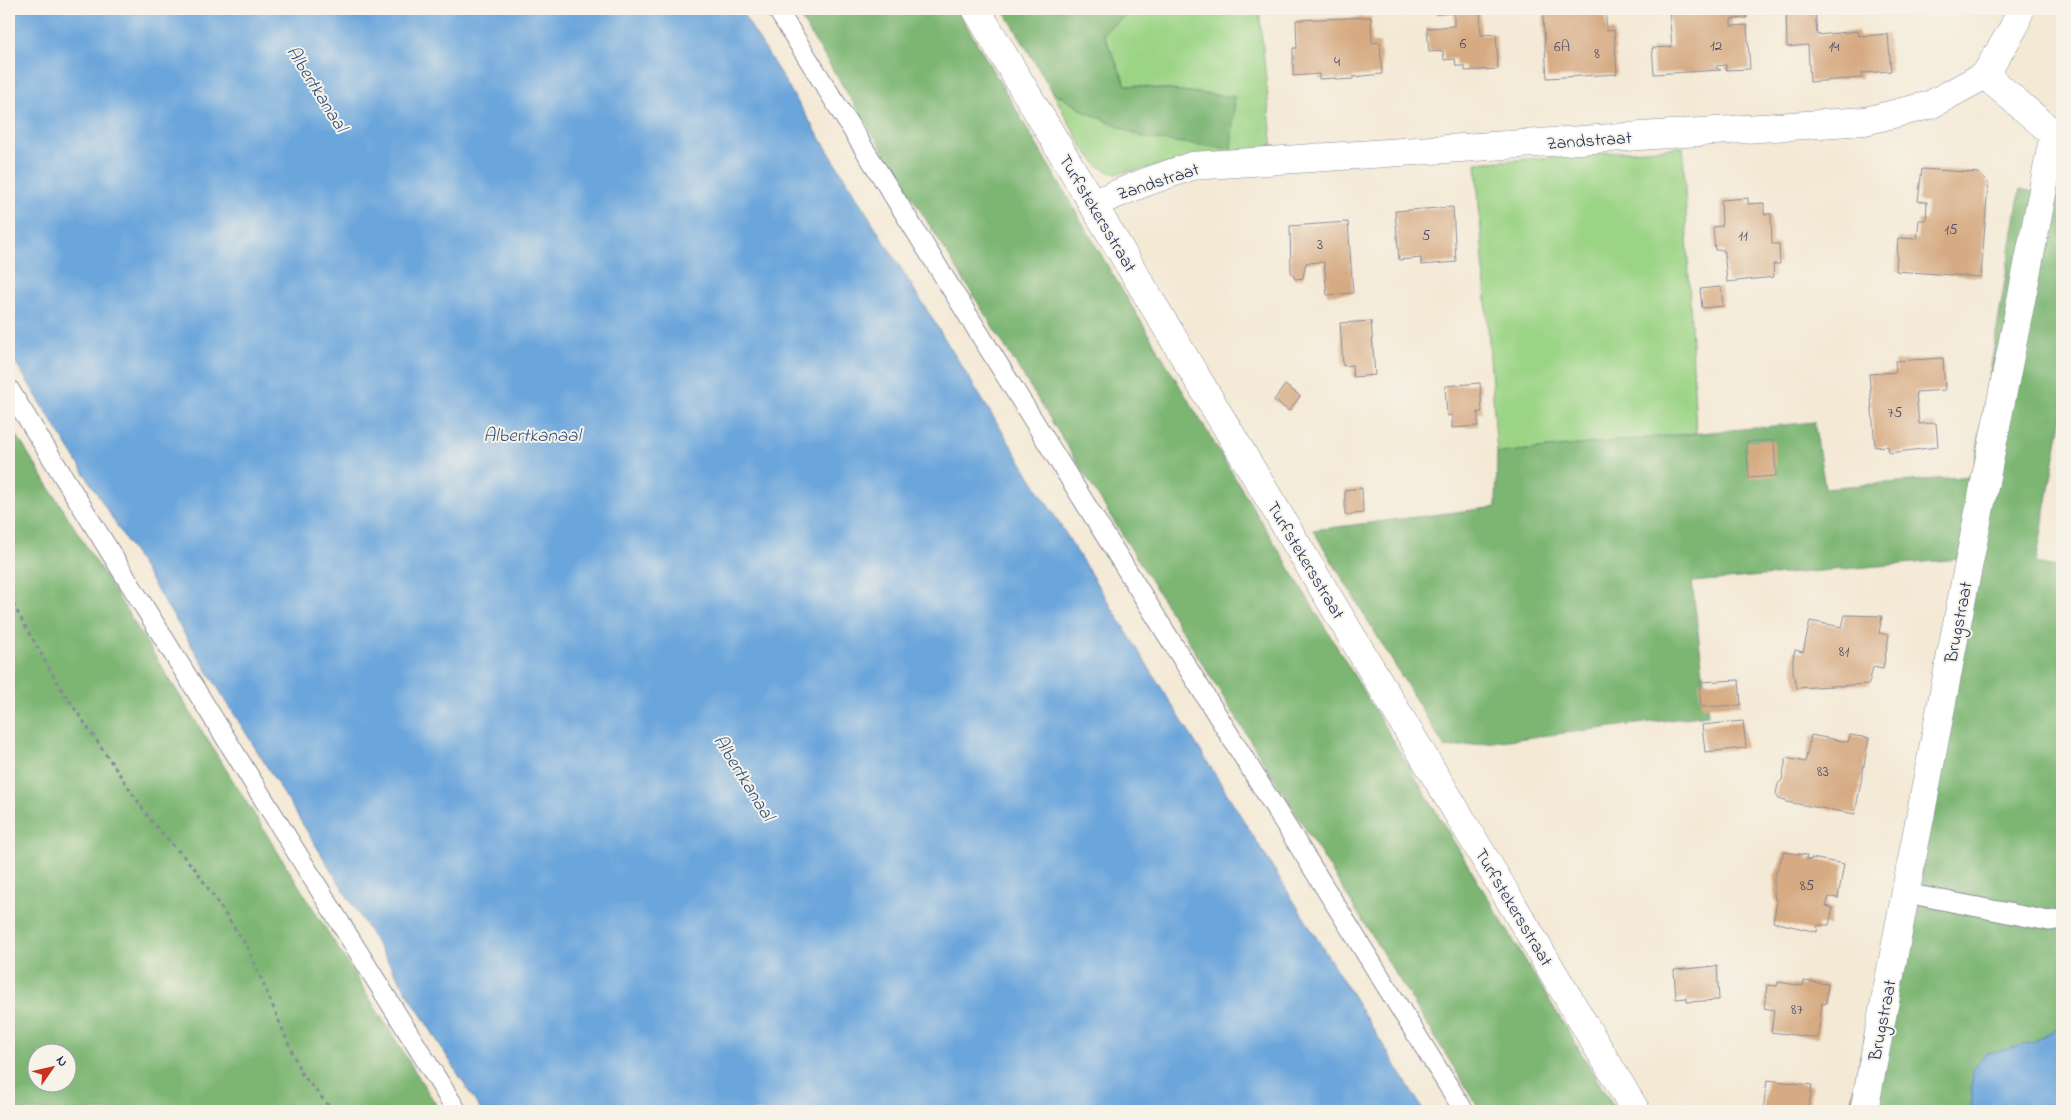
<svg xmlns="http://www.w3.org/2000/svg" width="2071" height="1120" font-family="'Indie Flower',sans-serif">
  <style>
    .green { fill: #9cd486; stroke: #5c8272 }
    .forest { fill: #7db673; stroke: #4c7268; fill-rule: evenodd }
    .water { fill: #6ba5db; stroke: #436a9c }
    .building { fill: #d6aa82 }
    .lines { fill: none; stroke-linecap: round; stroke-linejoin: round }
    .service-casing { stroke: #888c9a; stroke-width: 21 }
    .minor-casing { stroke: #888c9a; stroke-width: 29 }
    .path { stroke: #888c9a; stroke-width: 3; stroke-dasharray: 4 4; stroke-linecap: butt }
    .service { stroke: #fff; stroke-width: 19 }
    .minor { stroke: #fff; stroke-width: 28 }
    .labels { text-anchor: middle; stroke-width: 4; stroke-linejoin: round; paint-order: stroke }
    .number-label { font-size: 15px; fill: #4a4e67 }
    .street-label { font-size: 18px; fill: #1b2f5e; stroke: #f7f3e8 }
    .water-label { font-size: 19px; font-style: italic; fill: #335284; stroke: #f7f3e8 }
  </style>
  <rect width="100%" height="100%" fill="#f7f3e8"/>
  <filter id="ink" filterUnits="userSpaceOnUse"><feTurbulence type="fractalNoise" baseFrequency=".02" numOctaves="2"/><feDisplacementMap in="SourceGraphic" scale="10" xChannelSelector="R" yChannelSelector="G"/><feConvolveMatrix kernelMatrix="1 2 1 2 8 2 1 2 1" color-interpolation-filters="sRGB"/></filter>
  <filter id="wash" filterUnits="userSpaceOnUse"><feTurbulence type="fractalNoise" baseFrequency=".0096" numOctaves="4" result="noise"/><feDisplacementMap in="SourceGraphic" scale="20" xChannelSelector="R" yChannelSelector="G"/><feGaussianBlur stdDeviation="1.12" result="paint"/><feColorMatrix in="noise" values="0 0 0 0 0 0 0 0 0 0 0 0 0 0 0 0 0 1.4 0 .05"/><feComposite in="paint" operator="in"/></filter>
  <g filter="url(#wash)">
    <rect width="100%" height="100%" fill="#f4e9d5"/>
    <!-- green -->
    <g class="green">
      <path d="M1133 9H1259L1273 150 1210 157 1115 174 1098 166 1083 148 1052 91 1086 112 1144 138 1235 97 1126 85 1103 33Z"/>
      <path d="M1683 147 1696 433 1497 453 1476 163Z"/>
    </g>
    <!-- forest -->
    <g class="forest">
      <path d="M795 9H957L1110 270 1616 1111H1481Z"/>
      <path d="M1003 9H1133L1103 33 1126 85 1235 97 1231 149 1144 138 1086 112 1052 91Z"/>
      <path d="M2020 189 2062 198V416L2036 563 2062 568V1111H1849L1934 720 1960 559 1692 582 1708 715 1445 748 1313 530 1496 507 1497 453 1814 422 1825 488 1973 476Z"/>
      <path d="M9 423 440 1111H9ZM68 1052V1082H38V1052Z"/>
    </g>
    <!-- water -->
    <g class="water">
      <path d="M9 9H740L1424 1111H481L9 352Z"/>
      <path d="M2062 1026V1111H1970L1973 1069 1985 1054 2032 1043Z"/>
    </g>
    <g id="blocks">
      <!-- building -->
      <g class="building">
        <path d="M1436 9H1490L1480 11 1481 35 1496 34 1498 69 1465 71V66H1456L1455 59 1444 60 1443 51 1429 52 1427 28 1454 26V13L1436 14Z"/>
        <path d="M1546 9H1605L1607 31 1614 30 1617 74 1547 78 1543 16 1546 15Z"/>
        <path d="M1669 9H1746L1747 18 1731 19V26L1747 25 1750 69 1726 70V65L1716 66V68L1721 70 1654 74 1652 48 1672 47Z"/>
        <path d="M1786 9H1815L1817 35 1858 31 1859 36 1888 34 1891 71 1862 73V78L1810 82 1808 45 1787 47Z"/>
        <path d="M1371 17 1372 43 1380 42 1382 74 1353 77V79L1336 80V78L1319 79V74L1293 76V48H1297L1296 20Z"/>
        <path d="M1922 169 1979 173 1988 183 1981 277 1896 271 1898 238 1917 239 1919 220H1926L1927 202 1918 201Z"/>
        <path d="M1748 198V204L1764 203V214H1771L1772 244H1779L1780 264H1773L1774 277 1727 282 1724 250H1715L1713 227 1722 226 1721 200Z"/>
        <path d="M1453 207 1456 262 1421 265V258L1399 260 1395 211Z"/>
        <path d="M1348 222 1353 293 1327 295 1324 262 1306 263 1303 278 1295 279 1291 272 1290 226Z"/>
        <path d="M1721 287 1723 306 1702 308 1700 289Z"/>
        <path d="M1371 321 1375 375 1353 377 1352 365 1343 366 1340 323Z"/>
        <path d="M1943 358 1945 390 1916 392 1919 424 1936 423 1938 447 1889 453 1888 446 1875 447 1869 374 1896 372 1895 361Z"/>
        <path d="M1480 383 1482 412H1478V426L1452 428V415L1447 416 1445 386Z"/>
        <path d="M1285 385 1300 396 1289 411 1274 400Z"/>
        <path d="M1774 440 1776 476 1749 478 1746 442Z"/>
        <path d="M1362 488 1363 513 1345 515V490Z"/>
        <path d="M1845 615 1882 616 1879 633 1889 635 1883 669 1873 667 1869 684 1797 688 1793 672V657L1795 650 1803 652 1810 621 1842 627Z"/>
        <path d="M1739 680 1741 705 1701 707 1699 682Z"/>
        <path d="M1743 721 1746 748 1705 752 1702 725Z"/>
        <path d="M1811 735 1848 742 1850 735 1869 738 1855 814 1786 802V800L1779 799 1776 794 1778 784 1782 780 1786 758 1805 762Z"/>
        <path d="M1784 852 1807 855 1806 859 1811 860V858L1844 864 1838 898 1829 897 1826 906 1833 908 1829 925H1818L1817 932 1773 922 1777 901 1775 900 1774 892V877Z"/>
        <path d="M1717 966 1719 1000 1687 1002V998L1676 999 1674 970Z"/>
        <path d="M1804 981 1828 984 1826 1004 1822 1003 1818 1038 1771 1032 1774 1010 1764 1008 1767 985 1777 986 1778 982 1803 986Z"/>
        <path d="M1767 1080 1812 1085 1808 1111H1763Z"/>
      </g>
    </g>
  </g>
  <g filter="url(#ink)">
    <use href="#blocks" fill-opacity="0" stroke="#888c9a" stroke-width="1"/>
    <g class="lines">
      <!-- service casing -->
      <g class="service-casing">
        <g id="service">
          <path d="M777 9 1464 1111"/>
          <path d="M9 389 457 1111"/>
          <path d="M1906 893 2049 921 2062 919"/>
        </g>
      </g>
      <!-- minor casing -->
      <g class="minor-casing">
        <g id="minor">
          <path d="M976 9 1636 1111"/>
          <path d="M1985 75 2054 134H2062"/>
          <path d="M1985 75 2014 27 2020 9"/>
          <path d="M1092 204 1146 182 1192 166 1865 121 1930 105 1985 75"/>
          <path d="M1864 1111 1958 618 2054 134"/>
        </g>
      </g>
      <!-- path -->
      <path class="path" d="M9 597 58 684 152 822 196 870 249 950 301 1073 333 1111"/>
      <!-- service -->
      <use href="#service" class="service"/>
      <!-- minor -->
      <use href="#minor" class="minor"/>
    </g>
  </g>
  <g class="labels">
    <!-- number labels -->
    <g class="number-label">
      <text x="1463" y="48">6</text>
      <text x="1716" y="50">12</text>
      <text x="1562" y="51">6A</text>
      <text x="1834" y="51">14</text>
      <text x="1597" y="58">8</text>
      <text x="1337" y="66">4</text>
      <text x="1951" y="234">15</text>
      <text x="1426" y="240">5</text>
      <text x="1743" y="240">11</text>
      <text x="1320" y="249">3</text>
      <text x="1895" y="417">75</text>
      <text x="1844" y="656">81</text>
      <text x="1823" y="776">83</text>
      <text x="1807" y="890">85</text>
      <text x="1797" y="1014">87</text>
    </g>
    <!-- street labels -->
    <g class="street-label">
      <text transform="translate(1589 140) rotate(-4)" y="6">Zandstraat</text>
      <text transform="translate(1158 181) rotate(-18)" y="6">Zandstraat</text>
      <text transform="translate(1098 213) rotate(59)" y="6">Turfstekersstraat</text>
      <text transform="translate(1306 560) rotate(59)" y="6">Turfstekersstraat</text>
      <text transform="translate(1958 622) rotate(-79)" y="6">Brugstraat</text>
      <text transform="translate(1514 907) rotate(59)" y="6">Turfstekersstraat</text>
      <text transform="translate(1882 1020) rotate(-79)" y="6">Brugstraat</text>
    </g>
    <!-- water labels -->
    <g class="water-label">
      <text transform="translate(318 88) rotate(58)" y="7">Albertkanaal</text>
      <text x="532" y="441">Albertkanaal</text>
      <text transform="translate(745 777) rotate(58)" y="7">Albertkanaal</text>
    </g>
  </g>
  <!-- margin -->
  <rect width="2071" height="1120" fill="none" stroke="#f7f3e8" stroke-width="30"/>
  <!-- north arrow -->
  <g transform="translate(52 1068) rotate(56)"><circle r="24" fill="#f7f3e8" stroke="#9fa5b1"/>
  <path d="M0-4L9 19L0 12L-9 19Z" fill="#c8321e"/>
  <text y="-8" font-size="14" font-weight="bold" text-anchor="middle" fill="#1b2f5e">N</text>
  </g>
</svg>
